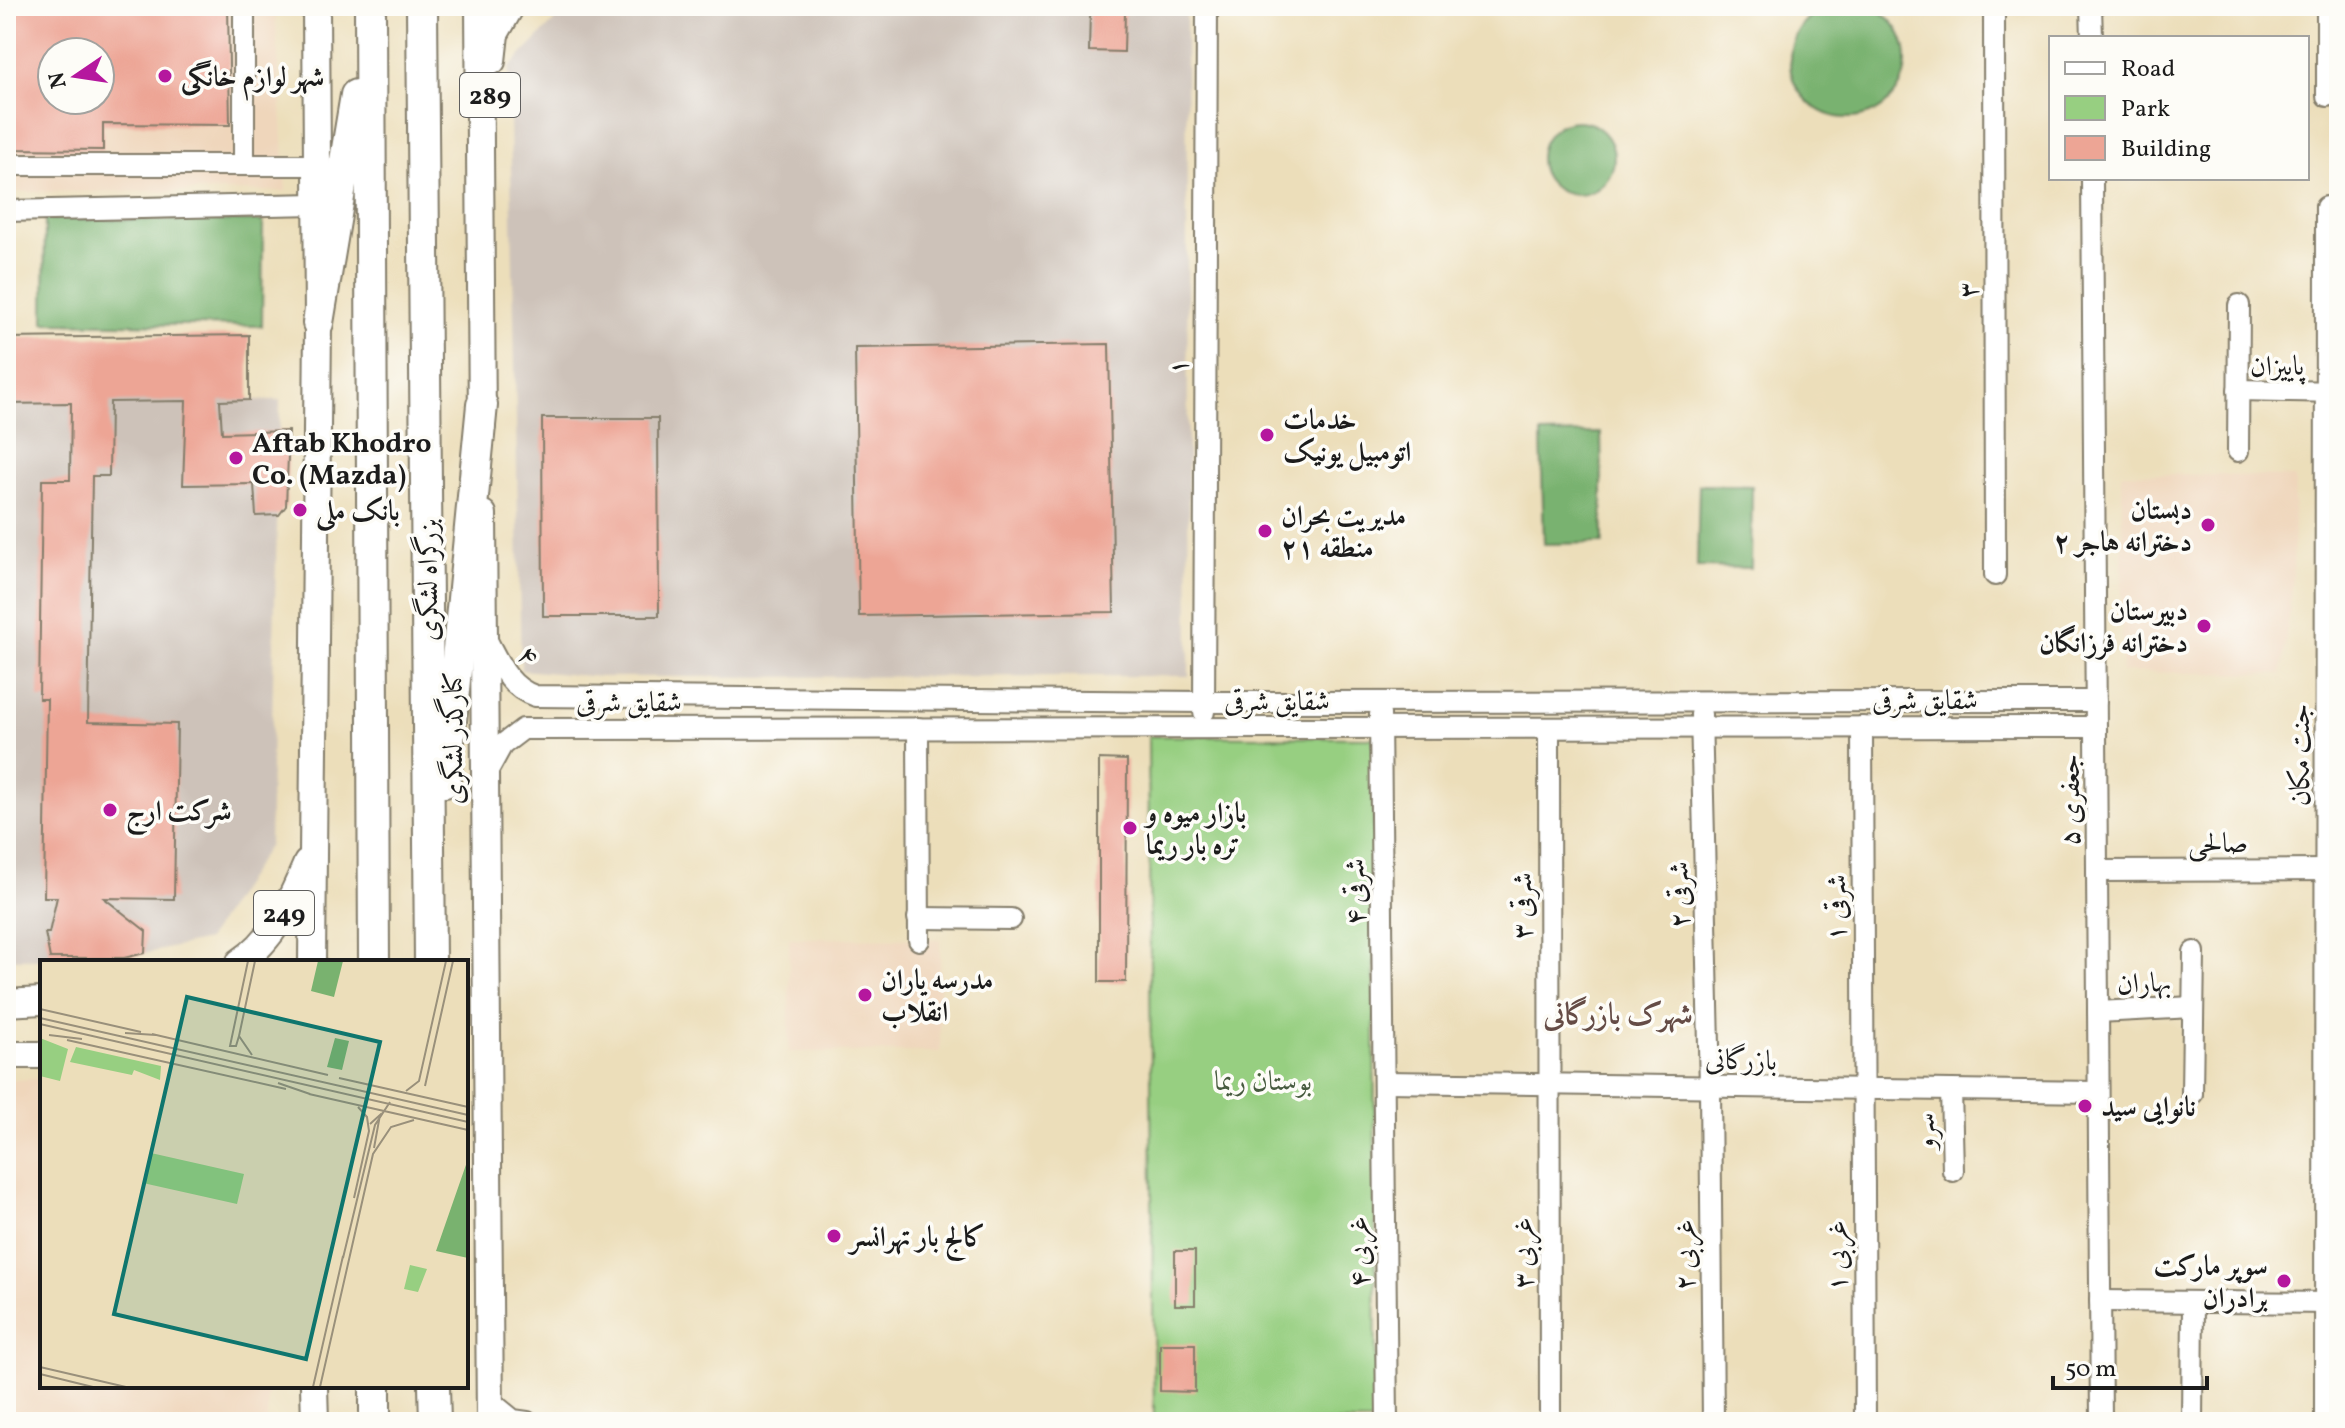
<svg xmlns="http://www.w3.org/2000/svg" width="2345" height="1428" font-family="Vollkorn,Amiri,serif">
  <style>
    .built { fill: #efd6bb; fill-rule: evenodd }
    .industrial { fill: #cdc2b9 }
    .green { fill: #97cf81; stroke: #5a764e; stroke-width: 2 }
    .forest { fill: #79b26f; stroke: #4a6746; stroke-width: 2 }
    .building { fill: #eda595; fill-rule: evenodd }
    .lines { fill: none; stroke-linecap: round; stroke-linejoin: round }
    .minor-casing { stroke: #847d6b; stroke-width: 24 }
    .major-casing { stroke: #847d6b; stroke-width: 30 }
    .highway-casing { stroke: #847d6b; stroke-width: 34 }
    .minor { stroke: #fff; stroke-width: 20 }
    .major { stroke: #fff; stroke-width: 26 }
    .highway { stroke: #fff; stroke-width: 30 }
    .poi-dot { fill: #b5179e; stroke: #fdfcf7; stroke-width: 3 }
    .labels { text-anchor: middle; stroke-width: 7; stroke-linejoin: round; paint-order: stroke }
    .shield { fill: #fdfcf7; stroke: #605f5e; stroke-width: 2 }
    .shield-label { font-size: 26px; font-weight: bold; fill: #1c1c1c }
    .poi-label { font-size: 28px; font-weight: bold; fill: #1c1c1c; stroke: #fdfcf7; text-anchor: start }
    .street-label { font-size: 28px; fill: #1c1c1c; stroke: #fdfcf7 }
    .park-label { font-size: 28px; fill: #475b3f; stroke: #fdfcf7 }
    .neighbourhood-label { font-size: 30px; font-weight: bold; fill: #654c46; stroke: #fdfcf7 }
    .inset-road { fill: none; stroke: #99907b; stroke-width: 2 }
    .view { fill: #0f766e; fill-opacity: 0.15; stroke: #0f766e; stroke-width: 4 }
    .inset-edge { fill: none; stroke: #1c1c1c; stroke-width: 4 }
  </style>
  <rect width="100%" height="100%" fill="#fdfcf7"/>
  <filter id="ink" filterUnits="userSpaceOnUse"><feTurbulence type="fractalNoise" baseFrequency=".0125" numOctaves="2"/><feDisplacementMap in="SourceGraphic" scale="16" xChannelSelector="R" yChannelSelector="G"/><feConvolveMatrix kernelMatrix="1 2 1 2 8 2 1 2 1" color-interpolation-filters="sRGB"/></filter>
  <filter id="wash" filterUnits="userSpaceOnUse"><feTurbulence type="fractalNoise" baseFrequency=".006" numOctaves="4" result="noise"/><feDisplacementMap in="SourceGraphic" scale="32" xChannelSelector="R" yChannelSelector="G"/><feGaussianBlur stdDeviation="1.8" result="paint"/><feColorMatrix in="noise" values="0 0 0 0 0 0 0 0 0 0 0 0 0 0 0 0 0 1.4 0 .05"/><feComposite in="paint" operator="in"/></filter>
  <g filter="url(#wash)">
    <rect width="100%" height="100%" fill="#ecdeba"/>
    <!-- built -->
    <g class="built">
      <path d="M6 6H275L286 191 6 192ZM52 52H100V100H52Z"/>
      <path d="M2122 473 2295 477 2293 579 2282 674 2122 672Z"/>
      <path d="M789 938 940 939V1052H789Z"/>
      <path d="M42 1078V1386H268L267 1422H6V1081Z"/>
    </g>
    <!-- industrial -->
    <g class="industrial">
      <path d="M569 6H1186L1189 676 601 677 521 670 509 68Z"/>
      <path d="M6 399 280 400 269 845 207 940 124 958 6 959Z"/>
    </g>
    <!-- green -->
    <path class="green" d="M1148 736 1373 738 1376 1422H1154Z"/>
    <!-- forest -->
    <g class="forest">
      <circle cx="1848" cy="60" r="58"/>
      <circle cx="1577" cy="158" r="37"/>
      <path d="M45 219 263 221 262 326 44 323Z"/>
      <path d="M1601 433 1603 543 1544 544 1541 434Z"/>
      <path d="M1699 485 1752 486 1751 568 1697 567Z"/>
    </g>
    <g id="blocks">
      <!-- building -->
      <g class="building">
        <path d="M6 6H228L230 125 103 124V150L6 149ZM52 52H100V100H52Z"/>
        <path d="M1090 10 1125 11 1124 52 1089 51Z"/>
        <path d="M249 335V400L220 401 222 433 289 431 286 506 279 515 256 516 254 484 183 485 186 401 110 402 109 476H92L88 722 177 724 174 899 104 898 146 931 145 953 124 958H50L45 933H49L57 897H44L47 699H39L42 480H70L71 403 6 404V338Z"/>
        <path d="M1109 344 1114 612 859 616 855 348Z"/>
        <path d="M542 418H658L659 616H543Z"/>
        <path d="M1099 759 1127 760 1126 982H1099Z"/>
        <rect x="1175" y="1251" width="20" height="54"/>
        <path d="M1160 1344H1195V1392L1160 1391Z"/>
      </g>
    </g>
  </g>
  <g filter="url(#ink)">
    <use href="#blocks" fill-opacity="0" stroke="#847d6b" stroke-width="2"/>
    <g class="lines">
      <!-- minor casing -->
      <g class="minor-casing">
        <g id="minor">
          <path d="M1994 6 1995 575"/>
          <path d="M2091 6 2092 38"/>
          <path d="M2327 96V6"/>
          <path d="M6 165H317"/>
          <path d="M244 165V6"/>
          <path d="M2092 178 2101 1422"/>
          <path d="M6 211 317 204"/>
          <path d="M2238 390 2339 392"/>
          <path d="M2238 451 2239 305"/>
          <path d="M484 635C498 660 507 687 535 696L1203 702 2096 701"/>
          <path d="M1204 712 1207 6"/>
          <path d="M1380 714 1387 1422"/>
          <path d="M1701 714 1710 1087 1713 1422"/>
          <path d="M1862 727 1865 1422"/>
          <path d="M918 728 919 940"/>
          <path d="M1549 728 1550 1422"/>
          <path d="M486 774 502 745 523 729 2096 727"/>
          <path d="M2097 871 2339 870"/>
          <path d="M918 918 1011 919"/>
          <path d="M2098 1012 2193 1007"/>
          <path d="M1384 1082 2098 1092"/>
          <path d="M1951 1090 1953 1171"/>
          <path d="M2192 1094 2194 952"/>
          <path d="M2100 1301 2339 1303"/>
          <path d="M491 1402 513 1420 527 1422"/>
          <path d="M2192 1422 2193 1302"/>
          <path d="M2325 1422 2326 207"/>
        </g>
      </g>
      <!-- major casing -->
      <g class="major-casing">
        <g id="major">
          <path d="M479 6 482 426"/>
          <path d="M492 61 495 34 511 6"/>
          <path d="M483 514 490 1422"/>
          <path d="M240 962C275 939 291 900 307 863"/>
          <path d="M312 962 318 323 316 6"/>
          <path d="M6 1003 42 1001"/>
          <path d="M6 1055H42"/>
          <path d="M314 1386 315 1422"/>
        </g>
      </g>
      <!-- highway casing -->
      <g class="highway-casing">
        <g id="highway">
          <path d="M370 6 374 962"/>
          <path d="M422 6 430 962"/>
          <path d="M318 323 356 95"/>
          <path d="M445 782 482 405"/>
          <path d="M375 1386V1422"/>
          <path d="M434 1386 435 1422"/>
        </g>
      </g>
      <!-- minor -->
      <use href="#minor" class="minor"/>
      <!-- major -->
      <use href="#major" class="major"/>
      <!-- highway -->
      <use href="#highway" class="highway"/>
    </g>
  </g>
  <!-- markers -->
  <g class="poi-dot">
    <circle cx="165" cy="76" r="8"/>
    <circle cx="1267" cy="435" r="8"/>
    <circle cx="236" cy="458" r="8"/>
    <circle cx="300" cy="510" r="8"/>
    <circle cx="2208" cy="525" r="8"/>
    <circle cx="1265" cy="531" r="8"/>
    <circle cx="2204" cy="626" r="8"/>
    <circle cx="110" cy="810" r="8"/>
    <circle cx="1130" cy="828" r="8"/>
    <circle cx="865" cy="995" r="8"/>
    <circle cx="2085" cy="1106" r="8"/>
    <circle cx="834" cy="1236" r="8"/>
    <circle cx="2284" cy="1281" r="8"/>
  </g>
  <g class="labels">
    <!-- shield labels -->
    <g class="shield">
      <rect x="460" y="73" width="60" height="44" rx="6"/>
      <rect x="254" y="891" width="60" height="44" rx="6"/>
    </g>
    <g class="shield-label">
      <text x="490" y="104">289</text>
      <text x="284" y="922">249</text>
    </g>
    <!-- poi labels -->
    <g class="poi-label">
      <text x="181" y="86">شهر لوازم خانگی</text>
      <text x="1283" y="429">خدمات<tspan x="1283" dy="32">اتومبیل یونیک</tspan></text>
      <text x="252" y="452">Aftab Khodro<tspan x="252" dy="32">Co. (Mazda)</tspan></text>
      <text x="2192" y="519" text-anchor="end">دبستان<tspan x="2192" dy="32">دخترانه هاجر ۲</tspan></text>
      <text x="316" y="520">بانک ملی</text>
      <text x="1281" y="525">مدیریت بحران<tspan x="1281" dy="32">منطقه ۲۱</tspan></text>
      <text x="2188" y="620" text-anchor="end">دبیرستان<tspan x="2188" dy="32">دخترانه فرزانگان</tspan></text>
      <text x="126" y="820">شرکت ارج</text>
      <text x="1146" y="822">بازار میوه و<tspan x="1146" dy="32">تره بار ریما</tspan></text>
      <text x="881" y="989">مدرسه یاران<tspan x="881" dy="32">انقلاب</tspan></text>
      <text x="2101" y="1116">نانوایی سید</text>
      <text x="850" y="1246">کالج بار تهرانسر</text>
      <text x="2268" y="1275" text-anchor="end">سوپر مارکت<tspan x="2268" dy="32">برادران</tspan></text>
    </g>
    <!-- street labels -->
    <g class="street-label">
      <text transform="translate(1967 290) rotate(-90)" y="10">۳</text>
      <text transform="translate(2277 365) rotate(-1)" y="10">پاییزان</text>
      <text transform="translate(1177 367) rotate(-90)" y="10">۱</text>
      <text transform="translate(427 580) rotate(-90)" y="10">بزرگراه لشگری</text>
      <text transform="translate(529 655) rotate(57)" y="10">۴</text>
      <text x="1925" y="709">شقایق شرقی</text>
      <text x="1277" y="710">شقایق شرقی</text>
      <text x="629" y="711">شقایق شرقی</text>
      <text transform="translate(452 738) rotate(-90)" y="10">کنارگذر لشگری</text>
      <text transform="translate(2299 755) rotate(-90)" y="10">جنت مکان</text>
      <text transform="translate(2069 800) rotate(-90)" y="10">جعفری ۵</text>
      <text x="2218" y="852">صالحی</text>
      <text transform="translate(1354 892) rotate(-91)" y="10">۴ شرقی</text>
      <text transform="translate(1678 895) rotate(-91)" y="10">۲ شرقی</text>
      <text transform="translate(1521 906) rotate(-90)" y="10">۳ شرقی</text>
      <text transform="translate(1835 908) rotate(-90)" y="10">۱ شرقی</text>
      <text transform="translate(2144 982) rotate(-3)" y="10">بهاران</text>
      <text transform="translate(1741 1059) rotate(1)" y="10">بازرگانی</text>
      <text transform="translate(1924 1131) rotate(-91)" y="10">سرو</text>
      <text transform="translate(1358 1252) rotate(-91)" y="10">۴ غربی</text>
      <text transform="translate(1522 1253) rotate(-90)" y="10">۳ غربی</text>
      <text transform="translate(1684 1255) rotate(-90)" y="10">۲ غربی</text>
      <text transform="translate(1836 1256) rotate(-90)" y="10">۱ غربی</text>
    </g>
    <!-- park labels -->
    <g class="park-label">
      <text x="1263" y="1090">بوستان ریما</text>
    </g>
    <!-- neighbourhood labels -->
    <g class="neighbourhood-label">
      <text x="1618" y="1024">شهرک بازرگانی</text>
    </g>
  </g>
  <!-- overview -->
  <g transform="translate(40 960)">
    <rect width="428" height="428" fill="#ecdeba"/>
    <path d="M0 78 28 89 20 121 0 116ZM36 87 121 106 120 120 94 110 92 115 30 102ZM111 193 204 214 197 244 103 223ZM370 305 387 309 378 332 364 329Z" fill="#97cf81"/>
    <path d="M278 1H303L294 37 271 31ZM295 78 309 81 302 110 287 107ZM428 199V298L396 291Z" fill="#79b26f"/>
    <path class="inset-road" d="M0 49 101 72M0 58 428 155M0 64 428 162M85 73 116 75M112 74 288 115M9 75 42 79M199 76 196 86H190L208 1M27 80 246 129M212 95 199 76 215 1M299 118 428 147M238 123 270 134M385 126 413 1M366 131 379 121 406 1M269 134 428 170M330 164 340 155 334 188M314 238 329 171 327 157 318 147M303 298 335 165 350 142M0 407 86 427M0 414 53 427M273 427 303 296M280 427 333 194 351 167 374 160"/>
    <path class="view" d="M147 37 340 82 266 399 74 354Z"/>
    <rect width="428" height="428" class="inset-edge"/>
  </g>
  <!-- margin -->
  <rect width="2345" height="1428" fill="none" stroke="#fdfcf7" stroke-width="32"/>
  <!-- legend -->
  <rect x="2049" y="36" width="260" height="144" fill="#fdfcf7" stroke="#a3a29f" stroke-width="2"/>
  <rect x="2065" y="62" width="40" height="12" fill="#ffffff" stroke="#a3a29f" stroke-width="2"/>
  <text x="2121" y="76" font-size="24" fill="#1c1c1c">Road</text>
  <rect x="2065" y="96" width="40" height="24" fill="#97cf81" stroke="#a3a29f" stroke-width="2"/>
  <text x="2121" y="116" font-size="24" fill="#1c1c1c">Park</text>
  <rect x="2065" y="136" width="40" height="24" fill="#eda595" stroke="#a3a29f" stroke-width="2"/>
  <text x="2121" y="156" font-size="24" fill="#1c1c1c">Building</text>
  <!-- north arrow -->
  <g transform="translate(76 76) rotate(257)"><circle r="38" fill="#fdfcf7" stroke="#a3a29f" stroke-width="2"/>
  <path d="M0-6L14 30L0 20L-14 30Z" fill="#b5179e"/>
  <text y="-12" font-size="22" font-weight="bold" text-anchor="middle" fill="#1c1c1c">N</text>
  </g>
  <!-- scale -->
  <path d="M2053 1376v12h154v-12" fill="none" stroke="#1c1c1c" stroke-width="4"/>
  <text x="2065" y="1376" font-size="24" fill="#1c1c1c" stroke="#fdfcf7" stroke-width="6" paint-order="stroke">50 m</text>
</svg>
